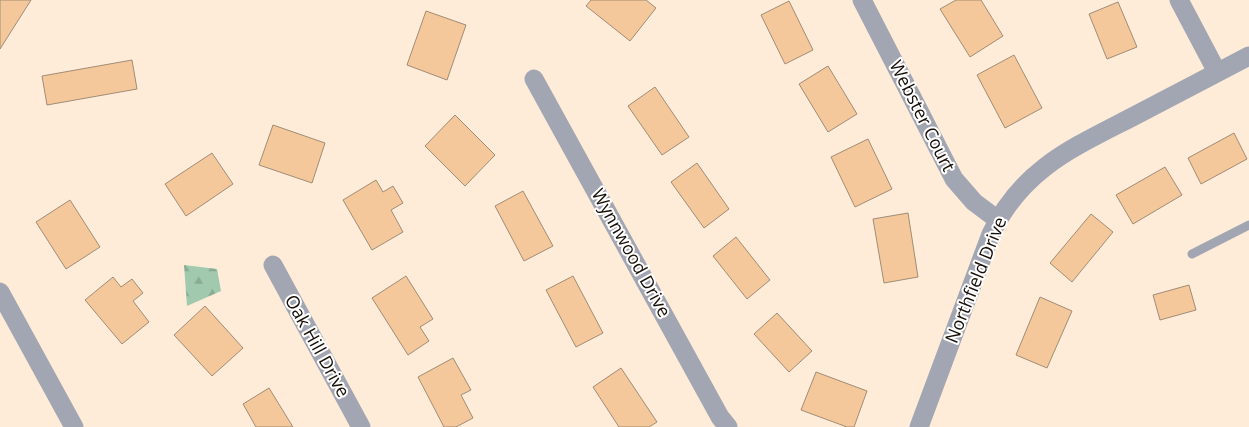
<svg xmlns="http://www.w3.org/2000/svg" width="1249" height="427" font-family="'Open Sans',sans-serif">
  <style>
    .forest { fill: url(#forest-firs) }
    .building { fill: #f4c89a; stroke: #a18c77 }
    .lines { fill: none; stroke-linecap: round; stroke-linejoin: round }
    .service { stroke: #a2a6b2; stroke-width: 9 }
    .minor { stroke: #a2a6b2; stroke-width: 19 }
    .labels { text-anchor: middle; stroke-width: 4; stroke-linejoin: round; paint-order: stroke }
    .street-label { font-size: 18px; fill: #160e07; stroke: #fff }
  </style>
  <defs>
    <pattern id="forest-firs" width="22" height="20" patternUnits="userSpaceOnUse" patternTransform="scale(1.25)"><rect width="22" height="20" fill="#a0c9ae"/><path d="M5 1l3.5 6h-7zM16 11l3.5 6h-7z" fill="#89ab94"/></pattern>
  </defs>
  <rect width="100%" height="100%" fill="#feecd9"/>
  <!-- forest -->
  <path class="forest" d="M184 265 217 269 221 291 187 306Z"/>
  <!-- building -->
  <g class="building">
    <path d="M0 0H31L0 49Z"/>
    <path d="M591 0H646L656 8 630 41 586 6Z"/>
    <path d="M956 0H981L1003 36 970 57 940 9Z"/>
    <path d="M789 1 813 50 785 64 761 15Z"/>
    <path d="M1118 2 1137 47 1107 59 1089 14Z"/>
    <path d="M426 11 466 25 447 80 407 65Z"/>
    <path d="M1014 55 1042 108 1005 128 977 75Z"/>
    <path d="M132 60 137 89 47 105 42 76Z"/>
    <path d="M828 66 857 114 828 132 799 84Z"/>
    <path d="M655 87 689 137 662 155 628 106Z"/>
    <path d="M455 115 495 155 465 186 425 146Z"/>
    <path d="M273 125 325 143 312 183 259 165Z"/>
    <path d="M1234 133 1247 159 1201 184 1188 158Z"/>
    <path d="M868 139 892 189 855 207 831 157Z"/>
    <path d="M212 153 233 184 186 216 165 184Z"/>
    <path d="M697 163 729 209 704 228 671 182Z"/>
    <path d="M1165 167 1182 195 1133 224 1116 195Z"/>
    <path d="M376 180 383 192 393 186 403 203 391 210 403 232 372 250 343 200Z"/>
    <path d="M523 191 553 246 524 261 495 206Z"/>
    <path d="M70 200 100 247 66 269 36 222Z"/>
    <path d="M908 213 918 277 884 283 873 219Z"/>
    <path d="M1091 214 1113 232 1072 282 1050 263Z"/>
    <path d="M736 237 770 280 747 299 713 256Z"/>
    <path d="M406 276 433 319 420 327 429 341 408 355 372 298Z"/>
    <path d="M573 276 603 333 576 347 546 290Z"/>
    <path d="M113 277 121 287 132 279 143 293 133 301 149 322 122 344 85 300Z"/>
    <path d="M1189 285 1196 310 1160 320 1153 295Z"/>
    <path d="M1040 297 1072 311 1047 368 1016 355Z"/>
    <path d="M205 306 243 348 212 376 174 335Z"/>
    <path d="M777 313 812 351 789 372 754 334Z"/>
    <path d="M453 358 471 390 461 395 473 418 456 427H444L418 377Z"/>
    <path d="M621 368 657 422 649 427H619L593 387Z"/>
    <path d="M816 372 867 391 854 427H847L801 410Z"/>
    <path d="M269 388 293 427H256L243 404Z"/>
  </g>
  <g class="lines">
    <!-- service -->
    <path class="service" d="M1192 254 1249 225"/>
    <!-- minor -->
    <g class="minor">
      <path d="M862 0 954 179 974 202 998 220"/>
      <path d="M1179 0 1217 72"/>
      <path d="M534 79 720 417 728 427"/>
      <path d="M273 265 361 427"/>
      <path d="M0 292 74 427"/>
      <path d="M919 427 991 234C1023 167 1075 147 1138 114 1175 95 1212 75 1249 56"/>
    </g>
  </g>
  <g class="labels">
    <!-- street labels -->
    <g class="street-label">
      <text transform="translate(922 116) rotate(63)" y="6">Webster Court</text>
      <text transform="translate(631 253) rotate(61)" y="6">Wynnwood Drive</text>
      <text transform="translate(976 280) rotate(-68)" y="6">Northfield Drive</text>
      <text transform="translate(317 346) rotate(61)" y="6">Oak Hill Drive</text>
    </g>
  </g>
</svg>
